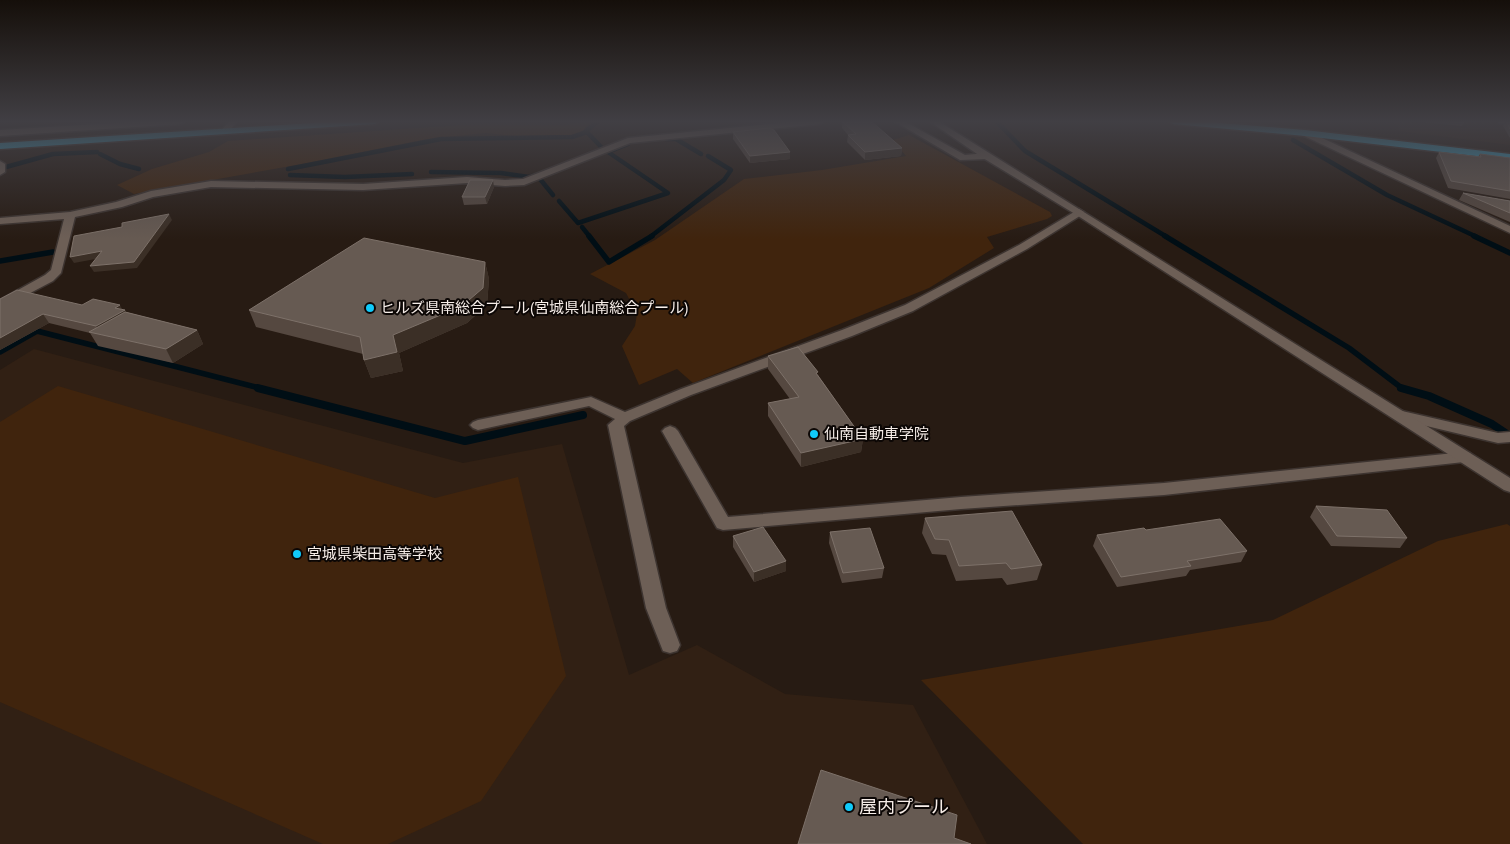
<svg xmlns="http://www.w3.org/2000/svg" width="1510" height="844" font-family="'PT Sans','Noto Sans JP',sans-serif">
  <style>
    .built { fill: #312014 }
    .green { fill: #40240d }
    .lines { fill: none; stroke-linecap: round; stroke-linejoin: round }
    .stream-far2 { stroke: #000e15; stroke-width: 4.5 }
    .stream-far1 { stroke: #000e15; stroke-width: 5.5 }
    .stream { stroke: #000e15; stroke-width: 8 }
    .street-casing { stroke: #3d3430; stroke-width: 3 }
    .secondary-casing { stroke: #3d3430; stroke-width: 3 }
    .highway-casing { stroke: #3d3430; stroke-width: 3 }
    .street { fill: #6d5f56; fill-rule: evenodd }
    .secondary { fill: #6d5f56; fill-rule: evenodd }
    .highway { fill: #3aa4c7; fill-rule: evenodd }
    .wall { fill: #554840 }
    .shaded-wall { fill: #3b2f26 }
    .building { fill: #665a52; stroke: #7d7169 }
    .poi-dot { fill: #10cafa; stroke: #0c0705; stroke-width: 2 }
    .labels { text-anchor: middle; stroke-width: 4; stroke-linejoin: round; paint-order: stroke }
    .poi-label { font-size: 15px; fill: #f6ede8; stroke: #0c0705; text-anchor: start }
    .near-poi-label { font-size: 18px; fill: #f6ede8; stroke: #0c0705; text-anchor: start }
  </style>
  <rect width="100%" height="100%" fill="#271b13"/>
  <!-- built -->
  <g class="built">
    <path d="M1396 121 1467 128 1464 121 1510 123V145L1399 131Z"/>
    <path d="M34 349 463 463 562 444 629 675 697 645 785 694 913 705 987 844H0V370Z"/>
  </g>
  <!-- green -->
  <g class="green">
    <path d="M591 121 580 134 546 139 486 133 427 139 302 164 134 194 117 185 152 169 209 152 228 141 476 124 565 125Z"/>
    <path d="M909 135 1050 212 1052 216 1047 219 987 237 994 248 929 288 693 383 677 369 639 385 622 346 635 326 637 314 626 293 590 274 655 240 744 179 822 170 906 156 893 140Z"/>
    <path d="M58 386 435 498 518 477 566 676 481 801 388 844H323L0 702V422Z"/>
    <path d="M1507 524 1510 526V844H1083L921 680 1273 620 1438 541Z"/>
  </g>
  <g class="lines">
    <!-- stream-far2 -->
    <g class="stream-far2">
      <path d="M598 121 586 131 603 149"/>
      <path d="M996 121 1025 151 1167 237"/>
      <path d="M666 139H676L701 154"/>
      <path d="M1293 140 1387 195 1477 237"/>
      <path d="M100 154 120 164 139 169"/>
      <path d="M6 167 53 154 97 152"/>
      <path d="M288 169 441 139 572 137 587 132"/>
      <path d="M431 172 501 173 529 177 536 175"/>
      <path d="M290 175 345 177 412 174"/>
      <path d="M540 179 553 195"/>
      <path d="M559 201 578 223 668 193 608 152 628 144"/>
      <path d="M582 227 590 237"/>
      <path d="M650 237 724 180 731 170 708 156"/>
    </g>
    <!-- stream-far1 -->
    <g class="stream-far1">
      <path d="M589 236 609 262 652 236"/>
      <path d="M1165 236 1349 348 1403 389"/>
      <path d="M1474 236 1510 253"/>
      <path d="M0 261 53 252"/>
      <path d="M0 352 37 331 263 389"/>
    </g>
    <!-- stream -->
    <g class="stream">
      <path d="M258 388 465 441 583 415"/>
      <path d="M1401 388 1429 396 1492 424 1510 436"/>
    </g>
    <!-- street casing -->
    <g class="street-casing">
      <g id="street">
        <path d="M147 121H185L181 124 0 136V130Z"/>
        <path d="M799 121H824L820 124 630 143 524 185 505 186 467 183 363 190 211 187 153 197 122 207 75 217 61 273 53 281 0 309V300L45 275 51 270 64 219 0 224V218L70 212 116 202 151 191 211 181 363 184 467 177 505 180 523 179 628 138Z"/>
        <path d="M894 121H904L965 155 986 153 991 156 986 159 960 160Z"/>
        <path d="M1498 121H1510V125L1499 123Z"/>
        <path d="M1305 130 1510 226V233L1302 135V131Z"/>
        <path d="M0 161 5 164V172L0 175Z"/>
        <path d="M1079 209 1084 212 1083 214 1027 249 913 311 852 336 691 395 630 421 624 426 666 608 680 645 677 651 670 653 663 651 646 608 608 425 615 419 589 406 478 430 473 428 470 425 473 422 478 420 591 397 625 412 681 389 842 330 905 305 1019 245Z"/>
        <path d="M1402 411 1498 433 1510 432V442L1498 443 1397 419 1395 416 1397 413Z"/>
        <path d="M670 426 675 428 678 431 728 517 961 497 1164 483 1464 452 1470 453 1472 457 1470 461 1464 462 1164 495 961 509 723 530 717 528 662 431 665 428Z"/>
      </g>
    </g>
    <!-- secondary casing -->
    <g class="secondary-casing">
      <g id="secondary">
        <path d="M229 121H237L229 132H223L222 130Z"/>
        <path d="M929 121H938L1510 478V492L1504 490 1075 214 983 158Z"/>
      </g>
    </g>
    <!-- highway casing -->
    <g class="highway-casing">
      <g id="highway">
        <path d="M342 121H379L375 124 0 149V143Z"/>
        <path d="M1169 121H1197L1305 130 1510 154V160L1305 136 1173 124Z"/>
      </g>
    </g>
    <!-- street -->
    <use href="#street" class="street"/>
    <!-- secondary -->
    <use href="#secondary" class="secondary"/>
    <!-- highway -->
    <use href="#highway" class="highway"/>
  </g>
  <!-- wall -->
  <g class="wall">
    <path d="M842 121 902 148 901 156 865 160 847 142 848 135 842 128Z"/>
    <path d="M1413 121H1463L1464 123 1462 126Z"/>
    <path d="M1506 121 1510 122V138L1503 126Z"/>
    <path d="M733 132 790 152V159L750 163 733 139Z"/>
    <path d="M1439 152 1478 157 1480 154 1510 158V199L1448 188 1436 158Z"/>
    <path d="M494 187 487 204 464 205 462 197Z"/>
    <path d="M1463 193 1510 201V222L1459 200Z"/>
    <path d="M485 262 489 279 487 305 467 323 399 353 403 371 371 378 364 360 363 354 256 327 249 310Z"/>
    <path d="M0 299 82 305 123 310H125L126 312 197 330 203 344 173 363 98 346 90 333 49 323 0 350Z"/>
    <path d="M768 356 818 375 863 439 861 452 801 467 768 416V403L790 399 768 369Z"/>
    <path d="M1316 506 1407 538 1400 548 1331 546 1310 517Z"/>
    <path d="M925 518 1042 565 1037 580 1007 585 1002 578 956 581 946 555 932 554 922 533Z"/>
    <path d="M1146 530 1247 551 1241 562 1190 570 1186 576 1117 587 1093 546 1097 535Z"/>
    <path d="M830 532 884 568 882 578 842 583 829 543Z"/>
    <path d="M733 536 786 571 754 582 733 547Z"/>
  </g>
  <!-- shaded-wall -->
  <g class="shaded-wall">
    <path d="M902 148 901 156 865 160V152Z"/>
    <path d="M790 152V159L750 163V156Z"/>
    <path d="M493 180 494 187 487 204 485 197Z"/>
    <path d="M169 214 172 220 137 268 94 272 90 266Z"/>
    <path d="M102 251 106 257 74 263 70 257Z"/>
    <path d="M485 262 489 279 487 305 467 323 399 353 403 371 371 378 364 360 393 335Z"/>
    <path d="M120 305 123 311 125 310 130 319 101 335 96 326 115 308Z"/>
    <path d="M43 314 49 323 0 350V338Z"/>
    <path d="M197 330 203 344 173 363 166 349Z"/>
    <path d="M863 439 861 452 801 467V453Z"/>
    <path d="M786 561V571L754 582V572Z"/>
  </g>
  <!-- building -->
  <g class="building">
    <path d="M842 121H871L902 148 865 152 848 135 856 134Z"/>
    <path d="M1447 121H1463L1464 123Z"/>
    <path d="M1506 121 1510 122V129Z"/>
    <path d="M769 128 774 130 790 152 750 156 733 132Z"/>
    <path d="M1439 152 1481 157 1480 154 1510 158V191L1451 181Z"/>
    <path d="M470 180H493L485 197H462Z"/>
    <path d="M1463 193 1510 201V213Z"/>
    <path d="M169 214 134 262 90 266 102 251 70 257 74 236 122 227V223Z"/>
    <path d="M364 238 485 262 483 288 462 306 393 335 397 352 364 360 360 337 249 310Z"/>
    <path d="M17 290 82 305 93 299 120 305 115 308 125 310 96 326 43 314 0 338V299Z"/>
    <path d="M125 312 197 330 166 349 89 332Z"/>
    <path d="M798 347 818 372 816 373 863 439 801 453 768 403 799 397 768 356Z"/>
    <path d="M1316 506 1387 510 1407 538 1337 536Z"/>
    <path d="M1012 511 1042 565 1011 569 1006 563 959 566 949 540 935 539 925 518Z"/>
    <path d="M1220 519 1247 551 1187 561 1191 566 1121 577 1097 535 1144 528 1146 530Z"/>
    <path d="M763 527 786 561 754 572 733 536Z"/>
    <path d="M870 528 884 568 843 573 830 532Z"/>
    <path d="M821 770 957 815 954 838 971 844H798Z"/>
  </g>
  <!-- sky -->
  <linearGradient id="sky" x2="0" y2="1"><stop stop-color="#150f0a"/><stop offset="0.51" stop-color="#413f44"/><stop offset="1" stop-color="#413f44" stop-opacity="0"/></linearGradient>
  <rect width="1510" height="239" fill="url(#sky)"/>
  <!-- markers -->
  <g class="poi-dot">
    <circle cx="370" cy="308" r="5"/>
    <circle cx="814" cy="434" r="5"/>
    <circle cx="297" cy="554" r="5"/>
    <circle cx="849" cy="807" r="5"/>
  </g>
  <g class="labels">
    <!-- poi labels -->
    <g class="poi-label">
      <text x="380" y="313">ヒルズ県南総合プール(宮城県仙南総合プール)</text>
      <text x="824" y="439">仙南自動車学院</text>
      <text x="307" y="559">宮城県柴田高等学校</text>
    </g>
    <!-- near-poi labels -->
    <g class="near-poi-label">
      <text x="859" y="813">屋内プール</text>
    </g>
  </g>
</svg>
